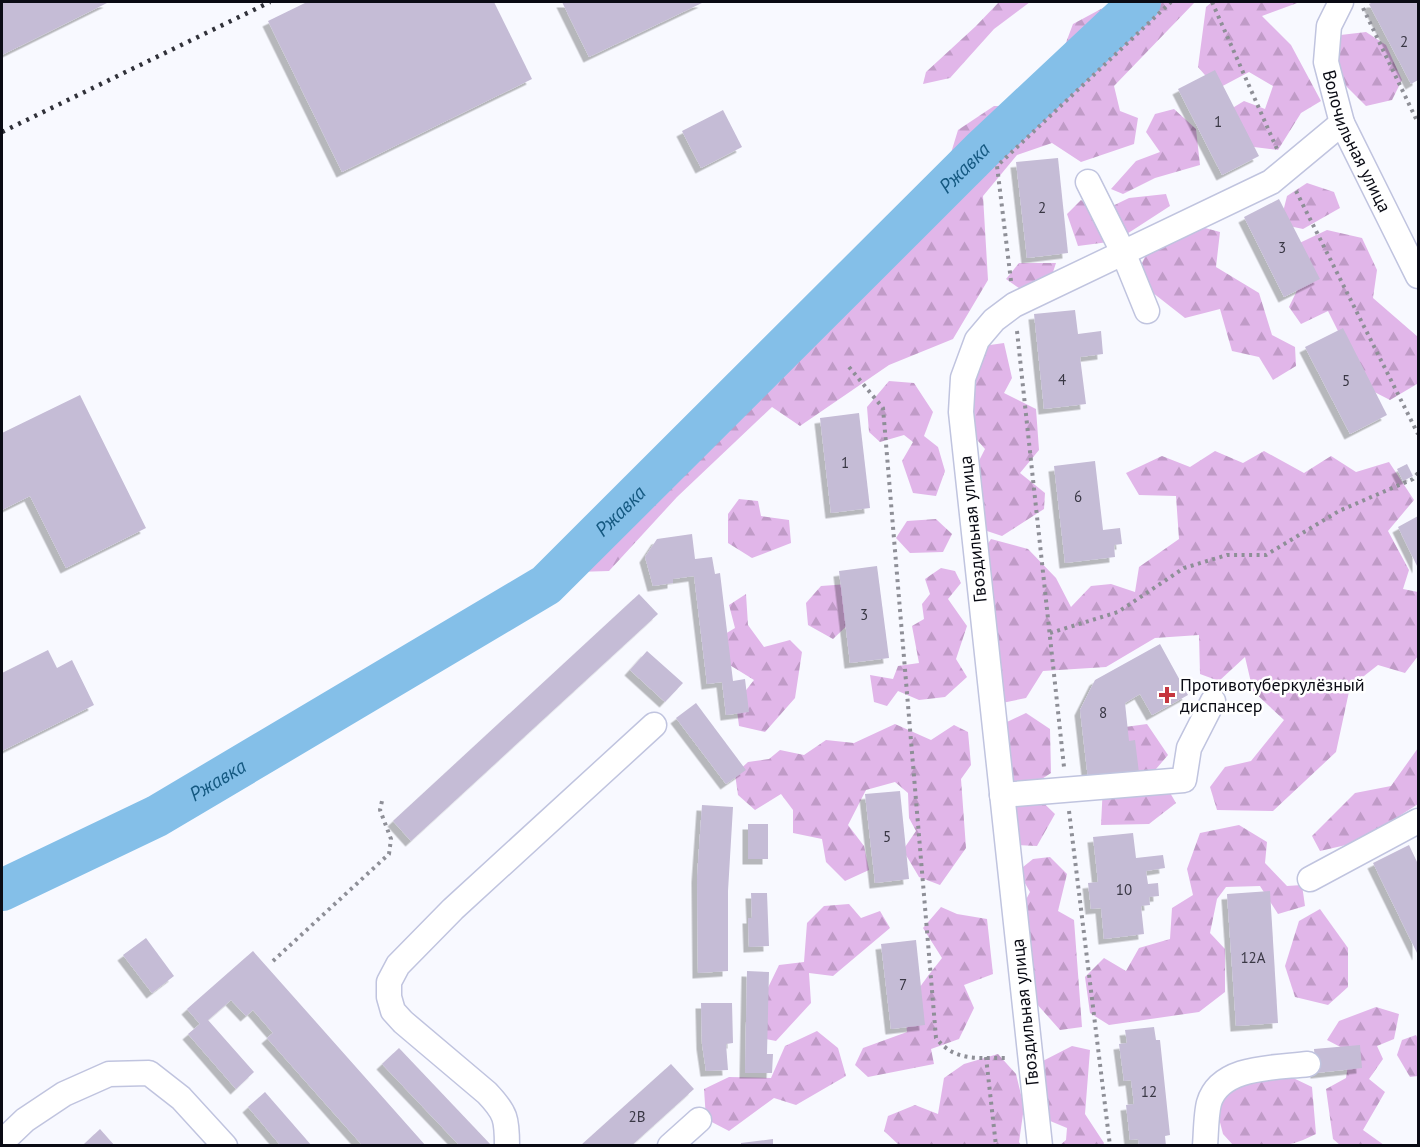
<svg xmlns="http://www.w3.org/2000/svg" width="1420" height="1147" font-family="'PT Sans',sans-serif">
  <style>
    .forest { fill: url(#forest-firs) }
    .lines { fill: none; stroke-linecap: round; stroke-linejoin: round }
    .river { stroke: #84bfe8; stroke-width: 42 }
    .building { fill: #c5bcd6; filter: url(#shadow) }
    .minor-casing { stroke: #c0c4df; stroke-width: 27 }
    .path { stroke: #8e8f97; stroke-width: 4; stroke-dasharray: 3 4.5; stroke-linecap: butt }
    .minor { stroke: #fff; stroke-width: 24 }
    .rail { stroke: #303139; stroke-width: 4.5; stroke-dasharray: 3 6; stroke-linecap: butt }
    .poi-dot { fill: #c5353f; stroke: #fff; stroke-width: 2 }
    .labels { text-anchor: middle; stroke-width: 5; stroke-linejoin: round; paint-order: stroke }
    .number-label { font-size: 15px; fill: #393744 }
    .street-label { font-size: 18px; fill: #0a0b14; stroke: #fff }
    .poi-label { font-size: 18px; fill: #0a0b14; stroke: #fff; text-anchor: start }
    .water-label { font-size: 20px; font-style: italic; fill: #155981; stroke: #fff }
  </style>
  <defs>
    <pattern id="forest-firs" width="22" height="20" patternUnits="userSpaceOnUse" patternTransform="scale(1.5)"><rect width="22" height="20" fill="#e1b6e9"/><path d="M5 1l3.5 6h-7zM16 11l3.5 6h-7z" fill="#c09bc7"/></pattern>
    <filter id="shadow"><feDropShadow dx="-5.5" dy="5.5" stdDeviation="0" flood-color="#0004"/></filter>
  </defs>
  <rect width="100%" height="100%" fill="#f8f9ff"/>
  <!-- forest -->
  <g class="forest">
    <path d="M999 2H1030L994 29 950 78 923 84 926 72 976 26Z"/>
    <path d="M1114 2H1195L1114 86 1120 111 1138 118 1134 144 1081 162 1052 143 1017 155 983 196 988 280 953 339 889 365 800 426 772 407 677 497 609 571 576 572 571 555 656 467 805 321 835 305 862 263 941 186 958 130 994 106H1018L1053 77 1073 24Z"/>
    <path d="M1212 2H1300L1262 16 1291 45 1321 101 1301 113 1278 150 1238 145 1221 115 1244 101 1265 109 1273 86 1249 72 1217 89 1198 67 1206 7Z"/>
    <path d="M1366 32 1386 45 1402 80 1392 100 1366 106 1334 74 1332 36Z"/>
    <path d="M1174 109 1196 129 1200 165 1155 178 1123 194 1111 189 1136 161 1160 152 1146 132 1155 114Z"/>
    <path d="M1307 183 1334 192 1340 208 1303 229 1280 224 1287 196Z"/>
    <path d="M1166 194 1170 206 1116 241 1078 246 1067 214 1081 200 1098 213 1129 198Z"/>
    <path d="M1194 225 1220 232 1216 267 1259 293 1272 335 1295 347 1296 366 1273 380 1259 357 1232 351 1220 309 1185 318 1148 289 1142 263 1151 244Z"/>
    <path d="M1327 230 1362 238 1377 270 1373 298 1418 337V375L1417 384 1390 400 1353 381 1351 357 1328 311 1301 324 1289 307 1304 276 1291 247Z"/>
    <path d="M1019 263H1056L1051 278 1023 291 1006 279Z"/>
    <path d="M1004 343 1012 378 1004 393 1036 409 1039 450 1020 473 1045 493 1044 509 1002 536 981 529 964 490 985 449 959 419 983 346Z"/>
    <path d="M889 381 914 383 933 412 924 436 938 447 945 471 936 496 913 493 902 461 913 442 904 435 880 442 869 432 867 407Z"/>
    <path d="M1215 451 1243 463 1264 451 1304 473 1331 456 1356 472 1389 462 1414 500 1388 531 1409 570 1403 589 1418 592V656L1405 673 1378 665 1350 687 1336 752 1273 811 1217 810 1210 787 1225 767 1251 761 1284 720 1253 691 1245 657 1219 681 1200 674 1199 635 1155 638 1106 667 1043 671 1026 698 997 704 981 554 991 539 1028 549 1056 578 1071 607 1091 586 1111 584 1135 592 1139 567 1179 539 1176 496 1139 495 1126 473 1162 456 1190 467Z"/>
    <path d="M739 499 758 501 761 516 789 520 791 543 752 558 728 543V514Z"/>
    <path d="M936 519 952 534 943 552 910 553 896 538 907 521Z"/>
    <path d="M941 568 955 571 961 583 948 599 967 626 956 659 967 677 945 697 919 700 898 691 887 706 874 702 870 675 893 679 898 666 919 663 912 626 924 619 922 604 930 594 925 579Z"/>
    <path d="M848 584 856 617 833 639 808 625 806 603 821 586Z"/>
    <path d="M746 594 748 625 764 647 790 640 802 652 795 698 765 732 739 726 736 703 754 680 720 659V637L735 628 729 605Z"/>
    <path d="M1026 713 1050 729 1051 773 1028 788 1055 814 1037 846 1015 845 990 730Z"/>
    <path d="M895 724 931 740 954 725 968 732 971 765 961 779 966 848 940 885 919 877 903 850 916 831 909 818 908 793 895 782 866 790 848 825 864 846 869 870 845 881 826 862 822 839 793 833V810L781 794 755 810 738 795 735 774 748 762 769 759 780 750 804 755 826 740 854 743Z"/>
    <path d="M1147 724 1168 755 1156 769 1176 803 1149 824 1101 825 1104 765 1125 727Z"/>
    <path d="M1418 748V804L1359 842 1320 851 1312 836 1355 793 1391 786Z"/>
    <path d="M1239 825 1267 842 1265 863 1287 886 1302 885 1305 906 1278 914 1260 886 1226 887 1217 899 1210 933 1225 949V992L1199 1012 1109 1025 1090 1013 1085 977 1104 958 1126 971 1139 948 1170 939 1172 908 1193 895 1187 869 1200 833Z"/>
    <path d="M1050 857 1067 874 1058 911 1074 920 1082 1027 1060 1030 1028 994 1020 911 1030 892 1018 871 1033 859Z"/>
    <path d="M849 904 861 918 880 911 890 928 833 976 809 973 811 1003 776 1041 761 1038 760 1004 779 965 804 962 807 923 824 906Z"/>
    <path d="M941 907 957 914 987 919 993 974 964 985 974 1008 959 1039 931 1049 934 1064 868 1077 855 1065 863 1048 907 1032C903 1004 925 980 942 958L923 928Z"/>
    <path d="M1320 909 1348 948V987L1328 1005 1295 997 1285 966 1299 921Z"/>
    <path d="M1376 1007 1399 1014 1394 1039 1377 1046 1383 1059 1369 1079 1385 1092 1363 1130 1384 1145H1340L1333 1139 1326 1089 1346 1078 1350 1052 1327 1040 1339 1021Z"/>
    <path d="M817 1031 838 1048 846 1076 796 1105 774 1098 729 1131 706 1119 704 1089 729 1077 771 1078 785 1046Z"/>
    <path d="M1416 1035 1418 1039V1076L1410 1077 1397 1055 1402 1040Z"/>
    <path d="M1072 1046 1090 1050 1085 1114 1104 1143 1103 1145H1060L1066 1140 1067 1128 1043 1118 1035 1065Z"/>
    <path d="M998 1054 1016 1074 1024 1107 1019 1142 1021 1145H899L884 1131 888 1116 915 1105 938 1114 944 1078 964 1064Z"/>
    <path d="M1287 1075 1312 1087 1316 1134C1302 1141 1288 1147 1273 1144L1268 1145H1233L1223 1134 1215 1103 1239 1079Z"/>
  </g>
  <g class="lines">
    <!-- river -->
    <path class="river" id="s1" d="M2 890 157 816 546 585 981 151 1140 2"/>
  </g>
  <!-- building -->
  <g class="building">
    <path d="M2 2H109L2 55Z"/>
    <path d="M307 2H494L532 79 342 172 268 21Z"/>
    <path d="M562 2H704L589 57Z"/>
    <path d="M1373 2H1418V80L1411 84 1369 4Z"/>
    <path d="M1215 70 1259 156 1222 175 1178 89Z"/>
    <path d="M723 110 742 147 701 168 682 131Z"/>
    <path d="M1058 158 1068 253 1027 258 1016 162Z"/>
    <path d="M1279 199 1320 279 1284 297 1244 217Z"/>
    <path d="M1075 310 1078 334 1101 331 1103 354 1080 357 1086 404 1044 409 1034 314Z"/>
    <path d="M1343 328 1387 415 1350 434 1305 347Z"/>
    <path d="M80 395 146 528 66 568 30 496 2 510V433Z"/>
    <path d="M859 413 870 508 831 513 820 418Z"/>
    <path d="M1095 461 1103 530 1120 528 1122 544 1114 545 1115 557 1065 563 1054 466Z"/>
    <path d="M1407 464 1413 476 1403 481 1397 469Z"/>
    <path d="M1418 516V568L1398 527Z"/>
    <path d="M692 534 695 559 712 557 715 574 720 573 733 681 745 679 749 712 726 715 722 682 707 684 694 576 673 579V583L653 586 645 557 657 539Z"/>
    <path d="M877 566 889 658 850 663 839 571Z"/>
    <path d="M639 594 658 614 411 841 393 821Z"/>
    <path d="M1160 644 1188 695 1152 715 1140 694 1125 703 1129 741 1135 740 1139 773 1088 779 1080 710 1095 680Z"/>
    <path d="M48 650 57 668 72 660 94 705 2 751V673Z"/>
    <path d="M647 651 683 683 665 702 630 670Z"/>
    <path d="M696 703 746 770 726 784 676 718Z"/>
    <path d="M900 791 909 879 875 883 865 794Z"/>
    <path d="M702 805 733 807 728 891V971L698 973 697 877Z"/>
    <rect x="748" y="824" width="20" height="35"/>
    <path d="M1133 833 1136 858 1163 855 1165 868 1146 871 1148 884 1158 883 1159 896 1149 897 1150 905 1141 906 1144 934 1104 939 1101 908 1091 909 1088 883 1098 882 1093 837Z"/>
    <path d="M1409 845 1418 864V955L1373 863Z"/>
    <path d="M1270 891 1278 1023 1236 1026 1227 894Z"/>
    <path d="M751 893H767L769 946 749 947 748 918H752Z"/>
    <path d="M146 938 174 976 152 993 123 955Z"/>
    <path d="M916 940 925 1025 891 1029 881 944Z"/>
    <path d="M253 951 426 1146H363L267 1038 273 1033 253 1010 246 1016 231 1000 208 1020 254 1072 236 1089 188 1034 200 1024 187 1009Z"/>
    <path d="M747 971 769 972 767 1054H773L772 1073H745Z"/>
    <path d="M701 1003H732L733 1043 726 1044 728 1070 706 1071 702 1044Z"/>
    <path d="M1154 1027 1156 1040H1160L1170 1135 1165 1136 1166 1146H1139L1138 1139 1130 1140 1126 1105 1134 1104 1131 1080 1124 1081 1119 1044 1127 1043 1125 1030Z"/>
    <path d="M1360 1045 1362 1068 1316 1073 1314 1049Z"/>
    <path d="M399 1048 492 1146H460L382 1064Z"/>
    <path d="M671 1064 694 1089 631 1146H580Z"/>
    <path d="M265 1092 312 1146H281L248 1107Z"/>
    <path d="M100 1129 115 1146H82Z"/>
    <path d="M773 1139V1146H741V1143Z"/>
  </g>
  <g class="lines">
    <!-- minor casing -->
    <g class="minor-casing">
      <g id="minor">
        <path id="s2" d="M1341 2 1329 26 1326 62 1342 123 1418 276"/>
        <path d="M1088 182 1123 252 1147 311"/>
        <path d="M1002 795 1184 780 1189 748 1213 701"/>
        <path d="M1310 879 1418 821"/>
        <path d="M2 1142 25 1120 64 1094 109 1074 149 1073 181 1098 225 1146"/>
        <path d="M507 1146C507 1119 506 1113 487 1093L403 1022 393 1011 389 997V982L398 965 453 909 654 725"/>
        <path d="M670 1146 699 1120"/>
        <path d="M1040 1146 961 412 963 378 977 340 994 320 1014 305 1271 182 1342 123"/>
        <path d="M1205 1146C1206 1134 1206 1114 1209 1103 1220 1065 1277 1068 1308 1064"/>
      </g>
    </g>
    <!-- path -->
    <g class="path">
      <path d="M1212 2 1277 149"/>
      <path d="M1363 8 1418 123"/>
      <path d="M1296 191 1418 434"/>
      <path d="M1011 281 997 166 1171 2"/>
      <path d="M1017 331 1064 767"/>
      <path d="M849 367 883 408 936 1038C956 1063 979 1057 1008 1058"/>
      <path d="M1050 633 1118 612 1184 568 1227 555H1266L1339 511 1413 479 1418 473"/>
      <path d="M1069 811 1110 1146"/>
      <path d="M273 961 389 854 391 839 380 810 382 801"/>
      <path d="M986 1057 996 1146"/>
    </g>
    <!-- minor -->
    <use href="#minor" class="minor"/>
    <!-- rail -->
    <path class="rail" d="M2 132 270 2"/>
  </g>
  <!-- markers -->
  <path class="poi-dot" d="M1164 686h6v6h6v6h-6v6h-6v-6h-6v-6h6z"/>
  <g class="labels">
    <!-- number labels -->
    <g class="number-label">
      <text x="1404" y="47">2</text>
      <text x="1218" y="127">1</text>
      <text x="1042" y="213">2</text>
      <text x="1282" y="253">3</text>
      <text x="1062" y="385">4</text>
      <text x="1346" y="386">5</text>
      <text x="845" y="468">1</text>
      <text x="1078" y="502">6</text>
      <text x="864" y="620">3</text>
      <text x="1103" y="718">8</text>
      <text x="887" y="842">5</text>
      <text x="1124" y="895">10</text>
      <text x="1253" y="963">12А</text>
      <text x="903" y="990">7</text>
      <text x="1149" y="1097">12</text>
      <text x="637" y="1122">2В</text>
    </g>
    <!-- street labels -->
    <g class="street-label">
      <text dy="6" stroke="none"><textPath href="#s2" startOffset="148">Волочильная улица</textPath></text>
      <text transform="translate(973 529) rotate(-96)" y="6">Гвоздильная улица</text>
      <text transform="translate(1025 1012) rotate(-96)" y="6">Гвоздильная улица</text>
    </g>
    <!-- poi labels -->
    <g class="poi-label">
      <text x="1180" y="691">Противотуберкулёзный<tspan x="1180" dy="21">диспансер</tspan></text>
    </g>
    <!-- water labels -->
    <g class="water-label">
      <text dy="7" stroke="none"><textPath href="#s1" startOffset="1215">Ржавка</textPath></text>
      <text dy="7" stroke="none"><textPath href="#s1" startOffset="729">Ржавка</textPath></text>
      <text dy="7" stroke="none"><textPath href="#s1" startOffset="242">Ржавка</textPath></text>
    </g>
  </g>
  <!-- border -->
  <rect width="1420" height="1147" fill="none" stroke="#0a0b14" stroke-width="6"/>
</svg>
